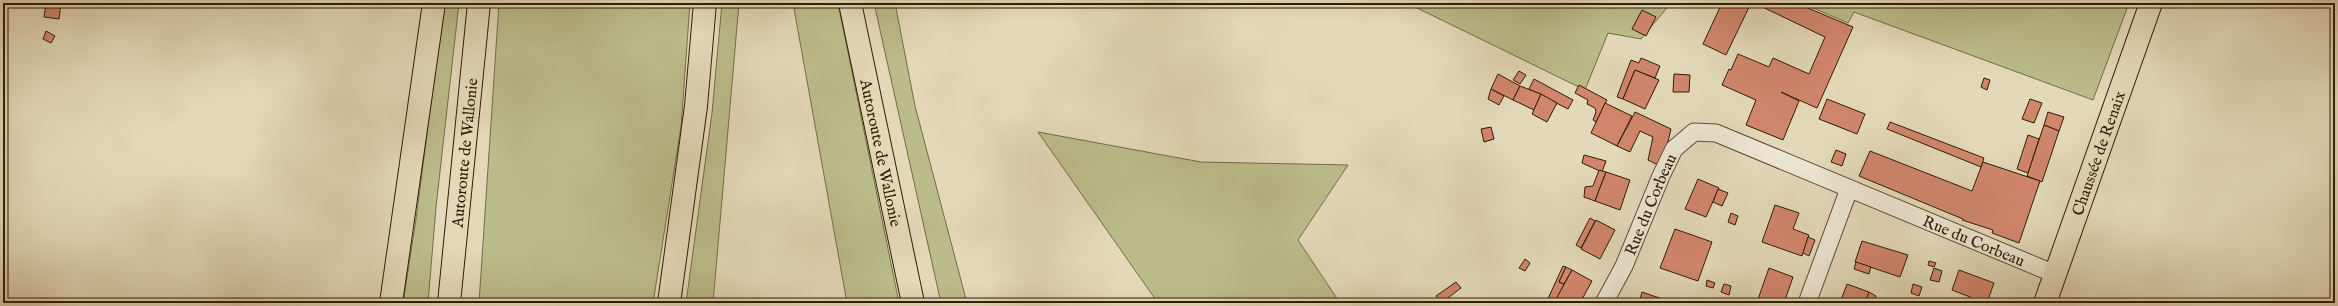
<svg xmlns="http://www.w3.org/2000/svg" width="2338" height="306" font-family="'IM FELL English',serif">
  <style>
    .green { fill: #bbbc8a; stroke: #746c48 }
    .building { fill: #d1866c; stroke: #2d1d06 }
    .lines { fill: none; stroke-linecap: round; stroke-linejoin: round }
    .street-casing { stroke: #5a4c33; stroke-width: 19 }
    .primary-casing { stroke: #2d1d06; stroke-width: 24 }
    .highway-casing { stroke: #2d1d06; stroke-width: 24 }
    .street { stroke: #ede6d2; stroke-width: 17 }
    .primary { stroke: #e3d8b9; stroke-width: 22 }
    .highway { stroke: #e3d8b9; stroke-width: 22 }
    .labels { text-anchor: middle; stroke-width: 3; stroke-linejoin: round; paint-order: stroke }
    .street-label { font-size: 16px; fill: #2d1d06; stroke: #ede6d2 }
  </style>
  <rect width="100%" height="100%" fill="#e3d8b9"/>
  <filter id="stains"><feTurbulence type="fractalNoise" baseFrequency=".005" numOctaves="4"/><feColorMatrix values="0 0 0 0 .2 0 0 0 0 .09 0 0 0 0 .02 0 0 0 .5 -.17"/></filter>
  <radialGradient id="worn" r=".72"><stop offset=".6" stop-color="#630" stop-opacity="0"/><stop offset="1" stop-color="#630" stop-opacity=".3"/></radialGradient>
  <!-- green -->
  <g class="green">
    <path d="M444 3H459L436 207 428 303H403L416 219Z"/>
    <path d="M499 3H690L681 127 653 303H479Z"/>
    <path d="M722 3H739L713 303H686L712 113Z"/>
    <path d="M793 3H838L899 303H847Z"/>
    <path d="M874 3H895L915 106 967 303H941Z"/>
    <path d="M1416 3H1671L1641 39 1608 33 1585 90 1415 7Z"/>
    <path d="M1802 3H2129L2093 100 1854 12 1848 23Z"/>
    <path d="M1038 132 1201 162 1348 165 1298 240 1340 303H1158Z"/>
  </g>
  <!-- building -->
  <g class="building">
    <path d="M46 3H61L59 19 44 17Z"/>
    <path d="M1722 3H1751L1726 55 1703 44Z"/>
    <path d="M1754 3H1796L1853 27 1817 108 1781 92 1799 101 1783 140 1746 125 1756 100 1722 85 1729 69 1731 70 1738 54 1769 67 1773 58 1809 74 1825 37Z"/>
    <path d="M1642 10 1656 17 1646 36 1632 29Z"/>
    <path d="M46 31 55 36 51 43 43 39Z"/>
    <path d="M1641 58 1660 66 1655 78 1635 70 1623 99 1617 97 1631 60 1639 63Z"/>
    <path d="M1635 70 1659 80 1645 109 1623 99Z"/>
    <path d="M1519 71 1526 75 1520 84 1513 80Z"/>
    <path d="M1498 74 1520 86 1513 100 1491 89Z"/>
    <path d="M1674 74 1690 75 1689 92H1673Z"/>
    <path d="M1984 78 1990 80 1987 90 1981 87Z"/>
    <path d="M1534 79 1573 100 1568 109 1529 89Z"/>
    <path d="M1579 85 1607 100 1596 122 1593 120 1596 112 1595 108 1587 104 1588 100 1575 93Z"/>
    <path d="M1520 86 1541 94 1534 110 1513 100Z"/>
    <path d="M1491 89 1504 96 1499 105 1488 99Z"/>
    <path d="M1541 94 1557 103 1547 122 1532 114Z"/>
    <path d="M1827 99 1865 114 1857 134 1819 119Z"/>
    <path d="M2030 99 2042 103 2034 123 2022 119Z"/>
    <path d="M1605 103 1632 116 1617 146 1591 133Z"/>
    <path d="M1635 112 1671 129 1662 167 1648 160 1653 137 1640 131 1630 152 1617 146Z"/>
    <path d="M2048 112 2064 117 2059 131 2044 125Z"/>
    <path d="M1890 122 1984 158 1981 167 1887 129Z"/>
    <path d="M2044 125 2059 131 2042 182 2027 176Z"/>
    <path d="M1491 127 1494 139 1484 142 1481 129Z"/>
    <path d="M2028 135 2039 139 2028 173 2017 169Z"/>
    <path d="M1836 150 1846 154 1842 166 1831 162Z"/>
    <path d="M1870 151 1972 191 1983 162 2040 181 2019 243 1992 233 1993 230 1962 220 1963 219 1859 176Z"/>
    <path d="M1584 155 1606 161 1602 172 1582 163Z"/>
    <path d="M1599 170 1606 172 1595 201 1584 197 1585 187 1593 186Z"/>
    <path d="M1606 172 1630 180 1620 210 1595 201Z"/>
    <path d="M1698 179 1719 188 1706 217 1685 209Z"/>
    <path d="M1718 189 1728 193 1722 206 1713 202Z"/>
    <path d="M1775 205 1799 213 1793 229 1809 235 1802 256 1762 242Z"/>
    <path d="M1731 213 1738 216 1735 225 1728 222Z"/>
    <path d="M1590 218 1595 221 1581 248 1576 245Z"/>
    <path d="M1596 220 1615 230 1600 259 1581 249Z"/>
    <path d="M1675 229 1712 242 1698 281 1660 268Z"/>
    <path d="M1808 237 1815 240 1809 256 1803 253Z"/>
    <path d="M1862 241 1908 255 1900 277 1855 262Z"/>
    <path d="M1525 259 1530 263 1525 271 1519 268Z"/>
    <path d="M1929 261 1936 263 1934 267 1928 265Z"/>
    <path d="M1856 262 1871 267 1869 274 1854 269Z"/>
    <path d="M1563 266 1566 267 1559 282 1564 284 1556 302 1546 303Z"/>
    <path d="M1566 267 1572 270 1564 284 1559 282Z"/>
    <path d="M1769 268 1793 277 1784 303H1770L1758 299Z"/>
    <path d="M1934 268 1942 271 1939 282 1930 280Z"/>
    <path d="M1572 270 1592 281 1580 303H1558L1555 301Z"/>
    <path d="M1959 270 1994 283 1987 303H1968L1970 297 1952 290Z"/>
    <path d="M1707 280 1715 283 1713 288 1706 286Z"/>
    <path d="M1456 282 1461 288 1441 303 1436 296Z"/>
    <path d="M1724 284 1731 286 1729 295 1721 292Z"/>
    <path d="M1847 284 1869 292 1865 303H1840Z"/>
    <path d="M1913 284 1922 287 1919 296 1911 293Z"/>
    <path d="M1642 292 1674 303H1639Z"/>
    <path d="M1869 292 1876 296 1873 303H1865Z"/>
  </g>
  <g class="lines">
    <!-- street casing -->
    <g class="street-casing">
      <g id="street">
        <path id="s1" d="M1604 303 1624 266 1661 176 1674 149 1694 132 1716 133 2055 274"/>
        <path d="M1807 303 1849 189"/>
      </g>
    </g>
    <!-- primary casing -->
    <g class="primary-casing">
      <g id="primary">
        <path id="s2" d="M2045 303 2151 3"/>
      </g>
    </g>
    <!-- highway casing -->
    <g class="highway-casing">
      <g id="highway">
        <path id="s3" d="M850 3 913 303"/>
        <path d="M391 303 434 3"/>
        <path id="s4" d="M449 303 479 3"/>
        <path d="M669 303 696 106 705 3"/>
      </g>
    </g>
    <!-- street -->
    <use href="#street" class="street"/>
    <!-- primary -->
    <use href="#primary" class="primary"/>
    <!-- highway -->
    <use href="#highway" class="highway"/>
  </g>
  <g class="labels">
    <!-- street labels -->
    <g class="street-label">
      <text dy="6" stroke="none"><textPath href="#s4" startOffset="151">Autoroute de Wallonie</textPath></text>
      <text dy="6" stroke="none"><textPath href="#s3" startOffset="153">Autoroute de Wallonie</textPath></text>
      <text dy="6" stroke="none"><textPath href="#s2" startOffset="159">Chaussée de Renaix</textPath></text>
      <text dy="6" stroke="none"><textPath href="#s1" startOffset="109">Rue du Corbeau</textPath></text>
      <text dy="6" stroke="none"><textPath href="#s1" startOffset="497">Rue du Corbeau</textPath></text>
    </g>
  </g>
  <!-- margin -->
  <rect width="2338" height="306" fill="none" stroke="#e3d8b9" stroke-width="16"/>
  <rect x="4" y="4" width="2330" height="298" fill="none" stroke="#2d1d06" stroke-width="2"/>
  <rect x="8" y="8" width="2322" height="290" fill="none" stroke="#2d1d06"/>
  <rect width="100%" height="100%" filter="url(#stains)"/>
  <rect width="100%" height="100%" fill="url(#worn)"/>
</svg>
